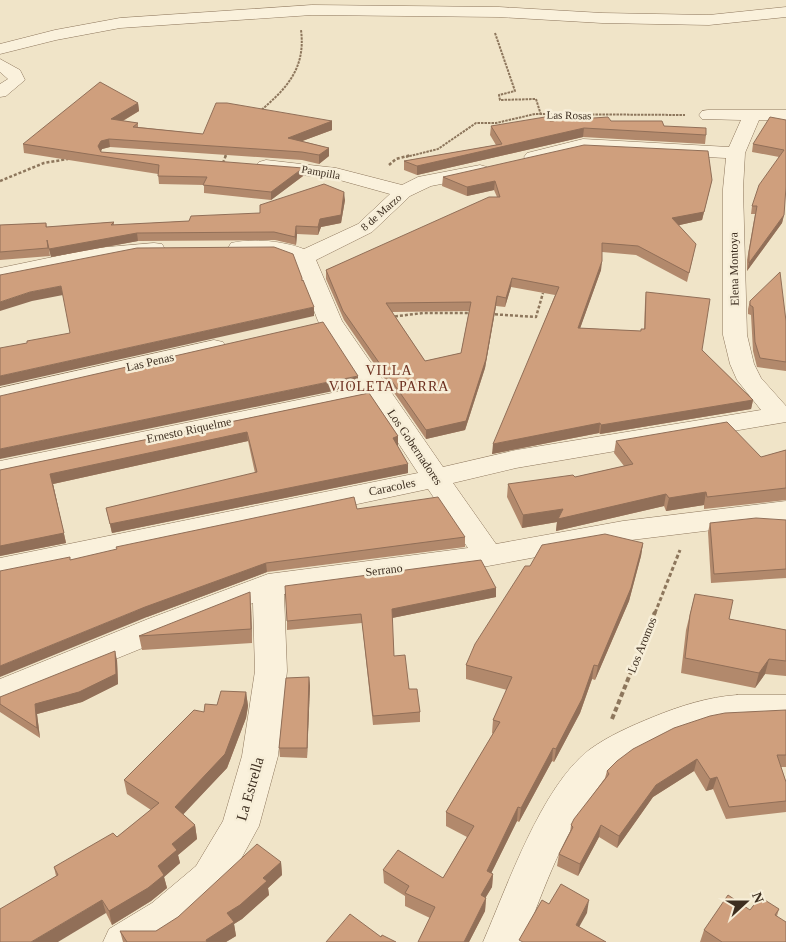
<svg xmlns="http://www.w3.org/2000/svg" width="786" height="942" font-family="'Times New Roman',serif">
  <style>
    .lines { fill: none; stroke-linecap: round; stroke-linejoin: round }
    .minor-casing { stroke: #8d765c; stroke-width: 1 }
    .path-far3 { stroke: #8d765c; stroke-width: 2; stroke-dasharray: 2.5 1; stroke-linecap: butt }
    .path-far2 { stroke: #8d765c; stroke-width: 2.5; stroke-dasharray: 3 2; stroke-linecap: butt }
    .path-far1 { stroke: #8d765c; stroke-width: 3; stroke-dasharray: 4 2.5; stroke-linecap: butt }
    .path { stroke: #8d765c; stroke-width: 4; stroke-dasharray: 5 3; stroke-linecap: butt }
    .minor { fill: #faf1dc; fill-rule: evenodd }
    .wall { fill: #b2896c; fill-rule: evenodd }
    .shaded-wall { fill: #916f58 }
    .building { fill: #cf9f7d; stroke: #916f58; fill-rule: evenodd }
    .labels { text-anchor: middle; stroke-width: 5; stroke-linejoin: round; paint-order: stroke }
    .far-street-label { font-size: 11px; fill: #3d2e20; stroke: #f7eed8 }
    .street-label { font-size: 12px; fill: #3d2e20; stroke: #f7eed8 }
    .neighbourhood-label { font-size: 14px; letter-spacing: 1px; fill: #6b2e1e; stroke: #f7eed8 }
    .near-street-label { font-size: 15px; fill: #3d2e20; stroke: #f7eed8 }
  </style>
  <rect width="100%" height="100%" fill="#f0e4c8"/>
  <g class="lines">
    <!-- minor casing -->
    <g class="minor-casing">
      <g id="minor">
        <path d="M312 5 499 7 602 13 709 15 786 7V17L709 25 602 23 499 17 312 15 120 28 56 40 0 54V44L55 30 120 18Z"/>
        <path d="M0 59 20 70 25 80 6 96 0 97V84L8 79 0 72Z"/>
        <path d="M708 110H786V120H759L745 153 743 189 747 335 754 364 761 378 786 406V422L516 468 453 483 496 544 623 521 786 501V521L623 541 488 566 284 594 287 671 278 756 259 826 253 837 224 890 180 929 159 942H103L109 929 152 903 196 866 223 821 242 756 255 671 253 603 0 706V679L148 619 268 574 468 548 428 489 0 580V558L418 473 370 400 0 479V461L361 387 318 321 295 261C274 253 253 258 231 253L228 248 231 243C254 238 283 241 304 249L358 224 390 194 336 179 259 170 256 166 259 162 266 160 336 168 402 185 418 177 480 165 487 167 490 171 487 175 431 186 410 196 372 232 316 260 342 321 443 467 516 450 761 410 737 380 730 364 723 335V189L726 158 583 151 534 163 527 161 524 157 527 153 583 139 729 147 741 120 702 119 699 115 702 111Z"/>
        <path d="M154 243 162 244 165 249 162 254 96 261 0 282V268L96 248Z"/>
        <path d="M214 340 223 342 226 347 223 352 0 404V388Z"/>
        <path d="M737 695H786V721C765 721 742 720 721 723 685 729 626 754 603 782 564 828 545 887 523 942H483C507 887 541 787 589 750 608 736 631 726 653 717 680 706 708 697 737 695Z"/>
      </g>
    </g>
    <!-- path-far3 -->
    <g class="path-far3">
      <path d="M495 33 515 91 499 95 500 100 536 99 541 115"/>
      <path d="M259 112C286 89 306 69 301 30"/>
      <path d="M225 157 227 152"/>
      <path d="M406 157 438 149 476 123H496L535 114 685 115"/>
    </g>
    <!-- path-far2 -->
    <g class="path-far2">
      <path d="M223 163 226 155"/>
      <path d="M389 165 396 159 411 155"/>
      <path d="M0 181 44 163 68 159"/>
      <path d="M490 314 536 317 543 293"/>
      <path d="M390 317 423 313H472"/>
    </g>
    <!-- path-far1 -->
    <path class="path-far1" d="M655 613 680 550"/>
    <!-- path -->
    <path class="path" d="M612 719 655 612"/>
    <!-- minor -->
    <use href="#minor" class="minor"/>
  </g>
  <!-- wall -->
  <g class="wall">
    <path d="M138 103 139 111 123 121 138 123V127L203 134 332 121V130L302 141 329 148V156L319 164 302 160 110 147 102 149 101 152 303 176 271 200 204 193V185L159 184 158 174 24 153 23 144Z"/>
    <path d="M786 120 784 215 782 223 747 271V260L755 214H751L752 206 779 157 752 152 753 144Z"/>
    <path d="M550 121H611L664 126 706 135 705 144 583 137 417 175 404 170V161L496 145 490 135 491 126Z"/>
    <path d="M443 177 710 188 702 220 679 225 694 253 687 282 636 255 602 252 601 270 580 328 640 331 644 329 645 302 646 292 702 350 753 400 751 409 600 434 599 433 492 454 555 295 511 287 505 307 496 306 485 368 465 430 426 439 344 320 326 279V270L497 197 494 190 467 196 442 186ZM469 311 461 353 425 361 392 312Z"/>
    <path d="M345 200 341 223 321 227 318 235 297 234 296 245 275 240 138 241 51 257 49 248 50 256 0 260V225L46 223 47 227 114 222V225L189 221 260 213Z"/>
    <path d="M750 301 786 321V371L757 367 753 351 751 315 748 314V309Z"/>
    <path d="M369 393 398 436 397 446 408 473 112 533 106 508 255 473 248 441 53 484 66 543 0 556V470Z"/>
    <path d="M616 441 761 457 786 450V500L704 509V505L666 511 664 506 556 531 557 522 522 528 507 497 508 484 575 477 624 466 614 453Z"/>
    <path d="M357 509 465 537V547L267 572 147 617 70 560Z"/>
    <path d="M786 520V578L711 583 708 532 710 523Z"/>
    <path d="M643 543 641 556 629 601 595 680 592 679 580 713 554 762 552 761 519 822 517 821 491 873 493 874 492 887 486 897 485 911 469 942H418L430 918 405 906V896L384 883 383 870 443 878 467 837 446 826V812L493 734 492 733 493 720 507 690 466 679V665L530 566Z"/>
    <path d="M496 588V597L392 618 394 656 420 712V722L373 725 362 623 287 630V621Z"/>
    <path d="M695 594 729 619 786 630V676L765 674 755 688 681 673 686 630Z"/>
    <path d="M251 606 252 643 142 650 139 636Z"/>
    <path d="M117 660 118 684 82 702 37 714 40 738 0 712V697Z"/>
    <path d="M309 677 310 686 307 758 280 757 279 748Z"/>
    <path d="M246 692 248 706 246 718 227 768 183 814 195 825 197 839 178 855 180 863 164 877 167 888 151 901 112 925 106 913 56 876 54 867 117 837 151 810 127 794 124 780 204 712Z"/>
    <path d="M786 710V767H781L786 782V812L726 819 713 789 706 791 694 771 653 797 617 848 599 837 578 876 557 866 559 854 570 833 571 825 605 778 607 771Z"/>
    <path d="M281 862 282 875 268 888 269 895 242 919 234 924 236 936 226 942H123L120 931H156Z"/>
    <path d="M779 909 777 916 786 942H700L704 930 750 910Z"/>
  </g>
  <!-- shaded-wall -->
  <g class="shaded-wall">
    <path d="M138 103 139 111 112 127 111 119Z"/>
    <path d="M332 121V130L289 146 288 138Z"/>
    <path d="M584 128 583 137 417 175V166Z"/>
    <path d="M109 139 110 147 102 149 99 154 98 146 101 141Z"/>
    <path d="M329 148V156L319 164V155Z"/>
    <path d="M303 168V176L271 200V192Z"/>
    <path d="M712 180 702 220 671 227 672 218Z"/>
    <path d="M495 181 494 190 467 196V187Z"/>
    <path d="M344 192 345 200 341 223 321 227 318 235V227L320 219Z"/>
    <path d="M784 215 782 223 747 271 749 263Z"/>
    <path d="M296 226 297 234 296 245 295 237Z"/>
    <path d="M137 233 138 241 51 257 49 249Z"/>
    <path d="M602 261 601 270 577 337 578 328Z"/>
    <path d="M512 278 511 287 505 307 506 298Z"/>
    <path d="M61 286 63 295 32 301 0 311V302L30 292Z"/>
    <path d="M497 296 496 306 485 368 465 430 426 439V430Z"/>
    <path d="M314 307V316L0 386V376Z"/>
    <path d="M358 376V386L0 459V449Z"/>
    <path d="M753 400 751 409 600 434 601 425Z"/>
    <path d="M600 423 599 433 492 454 493 444Z"/>
    <path d="M247 432 248 441 53 484 66 543 0 556V546L50 474Z"/>
    <path d="M398 436V446L393 447V438Z"/>
    <path d="M408 464V473L112 533 110 524Z"/>
    <path d="M706 492 704 505 666 511 669 498Z"/>
    <path d="M666 494 664 506 556 531 557 522 522 528 523 515Z"/>
    <path d="M643 543 641 556 629 601 595 680 598 666Z"/>
    <path d="M266 563 267 572 147 617 0 677V666L145 607Z"/>
    <path d="M496 588V597L392 618V609Z"/>
    <path d="M250 592 251 606 252 643 251 629Z"/>
    <path d="M115 651 117 660 118 684 82 702 37 714 40 738 37 728 35 704Z"/>
    <path d="M769 659 765 674 755 688 759 673Z"/>
    <path d="M594 665 592 679 580 713 554 762 556 749Z"/>
    <path d="M309 677 310 686 307 758V748Z"/>
    <path d="M246 692 248 706 246 718 227 768 178 820 175 807Z"/>
    <path d="M553 748 552 761 519 822 521 808Z"/>
    <path d="M697 759 694 771 653 797 617 848 619 836 656 785Z"/>
    <path d="M717 777 713 789 706 791 710 779Z"/>
    <path d="M518 807 517 821 486 884 487 871Z"/>
    <path d="M195 825 197 839 178 855 180 863 164 877 167 888 151 901 112 925 109 911 158 866 172 844Z"/>
    <path d="M601 825 599 837 578 876 580 864Z"/>
    <path d="M281 862 282 875 268 888 269 895 242 919 234 924 236 936 226 942H206V940L227 913 263 878Z"/>
    <path d="M493 874 492 887 479 908 481 895Z"/>
    <path d="M486 898 485 911 469 942H464Z"/>
    <path d="M102 900 106 913 58 942H31Z"/>
    <path d="M589 900 587 913 573 938 576 925Z"/>
  </g>
  <!-- building -->
  <g class="building">
    <path d="M100 82 138 103 111 119 138 123 133 127 203 134 216 103H227L332 121 288 138 329 148 319 155 302 152 109 139 101 141 98 146 101 152 303 168 271 192 203 185 207 177 158 176 159 165 23 144Z"/>
    <path d="M545 117 550 121 608 117 611 121H662L664 126 706 128V135L584 128 417 166 404 161 502 144 491 126Z"/>
    <path d="M770 117 786 120V187L784 215 749 263V252L757 206H752L759 185 784 150 753 144Z"/>
    <path d="M584 145 708 151 712 180 704 212 672 218 696 244 689 273 638 246 602 243V261L578 328 641 331V329H645L646 292 710 299 702 350 753 400 601 425 600 423 493 444 559 287 512 278 506 298 497 296 486 359 466 421 426 430 343 311 326 270 489 197H500L495 181 467 187 443 177ZM471 302 461 353 425 361 386 303Z"/>
    <path d="M324 184 344 192 341 215 320 219 318 227 296 226 295 237 274 232 137 233 49 249 47 240 48 248 0 252V225L46 223V227L114 222 111 225 189 221 191 216 260 213V205Z"/>
    <path d="M274 247 293 254 302 278V281L303 280 314 307 0 376V348L27 343V341L70 333 61 286 30 292 0 302V275L137 248Z"/>
    <path d="M780 272 786 321V362L760 358 755 342 753 307 750 305V301Z"/>
    <path d="M323 322 358 376 0 449V396Z"/>
    <path d="M369 393 398 436 393 438 408 464 110 524 106 508 257 472 247 432 50 474 64 533 0 546V470Z"/>
    <path d="M727 422 761 457 786 450V488L707 497 706 492 669 498 666 494 558 519 563 509 523 515 508 484 573 475 575 477 633 464 616 441Z"/>
    <path d="M354 497 357 509 438 497 465 537 266 563 145 607 0 666V571L70 557V560L117 549 116 547Z"/>
    <path d="M756 518 786 520V569L714 574 710 523Z"/>
    <path d="M605 534 643 543 631 588 598 666 594 665 582 699 556 749 553 748 521 808 518 807 487 871 493 874 481 895 486 898 464 942H418L435 907 405 893 409 886 383 870 398 850 443 878 474 826 446 812 500 722 493 720 512 677 466 665 475 644 525 566H530L542 545Z"/>
    <path d="M481 560 496 588 392 609 394 656 405 655 409 689H417L420 712 373 716 361 614 287 621 285 586Z"/>
    <path d="M250 592 251 629 139 636Z"/>
    <path d="M695 594 733 600 729 619 786 630V661L769 659 759 673 685 658 690 615Z"/>
    <path d="M115 651 116 674 79 692 35 704 37 728 0 704V697Z"/>
    <path d="M309 677 307 748H279L286 678Z"/>
    <path d="M221 691 246 692 244 704 225 754 175 807 195 825 172 844 177 850 158 866 164 875 148 888 109 911 102 900 31 942H0V909L58 875 54 867 113 833 117 837 159 803 124 780 194 710 204 712 205 704 217 705Z"/>
    <path d="M786 710V755H777L786 782V801L729 807 717 777 710 779 697 759 656 785 619 836 601 825 580 864 559 854 573 827 571 825 574 819 609 774 607 771 617 761 633 749 674 728 710 716 725 713Z"/>
    <path d="M257 844 281 862 263 878 267 881 240 905 227 913 234 922 206 940 207 942H127L120 931H156L178 917Z"/>
    <path d="M561 884 589 900 576 925 606 942H523L519 940 542 900 549 904Z"/>
    <path d="M728 895 750 910 760 897 779 909 775 915 786 922V942H722L704 930Z"/>
    <path d="M350 914 381 937 382 935 396 942H326Z"/>
  </g>
  <g class="labels">
    <!-- far-street labels -->
    <g class="far-street-label">
      <text transform="translate(569 115) rotate(1)" y="4">Las Rosas</text>
      <text transform="translate(321 172) rotate(10)" y="4">Pampilla</text>
      <text transform="translate(381 212) rotate(-41)" y="4">8 de Marzo</text>
    </g>
    <!-- street labels -->
    <g class="street-label">
      <text transform="translate(734 269) rotate(-91)" y="4">Elena Montoya</text>
      <text transform="translate(150 362) rotate(-13)" y="4">Las Penas</text>
      <text transform="translate(189 430) rotate(-12)" y="4">Ernesto Riquelme</text>
      <text transform="translate(415 447) rotate(56)" y="4">Los Gobernadores</text>
      <text transform="translate(392 487) rotate(-12)" y="4">Caracoles</text>
      <text transform="translate(384 570) rotate(-7)" y="4">Serrano</text>
      <text transform="translate(642 645) rotate(-68)" y="4">Los Aromos</text>
    </g>
    <!-- neighbourhood labels -->
    <g class="neighbourhood-label">
      <text x="389" y="375">VILLA<tspan x="389" dy="16">VIOLETA PARRA</tspan></text>
    </g>
    <!-- near-street labels -->
    <g class="near-street-label">
      <text transform="translate(250 789) rotate(-74)" y="5">La Estrella</text>
    </g>
  </g>
  <!-- north arrow -->
  <g transform="translate(746 902) rotate(69)" stroke="#f7eed8" stroke-width="4" paint-order="stroke">
  <path d="M0-4L9 19L0 12L-9 19Z" fill="#3d2e20"/>
  <text y="-8" font-size="14" font-weight="bold" text-anchor="middle" fill="#3d2e20">N</text>
  </g>
</svg>
